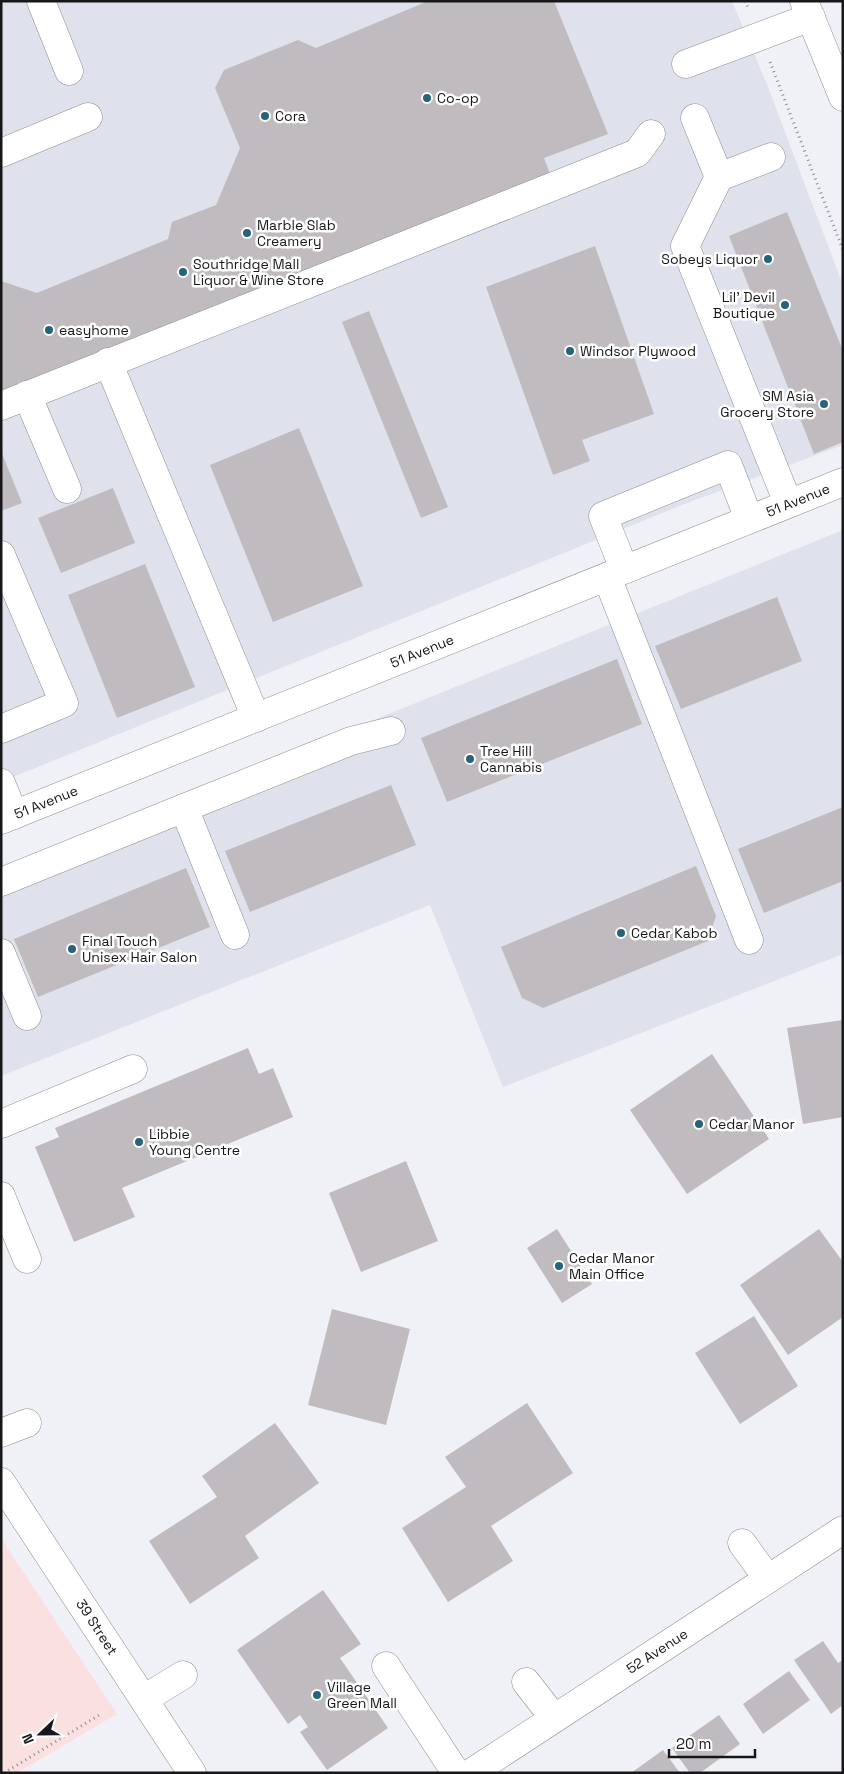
<svg xmlns="http://www.w3.org/2000/svg" width="844" height="1774" font-family="'Space Grotesk',sans-serif">
  <style>
    .built { fill: #dfe2ec }
    .education { fill: #fbe0e1 }
    .building { fill: #c0bbbe }
    .lines { fill: none; stroke-linecap: round; stroke-linejoin: round }
    .minor-casing { stroke: #8d8e92; stroke-width: 29 }
    .path { stroke: #8d8d91; stroke-width: 3; stroke-dasharray: 1 4; stroke-linecap: butt }
    .minor { stroke: #fff; stroke-width: 28 }
    .poi-dot { fill: #27637b; stroke: #fff; stroke-width: 2 }
    .labels { text-anchor: middle; stroke-width: 5; stroke-linejoin: round; paint-order: stroke }
    .poi-label { font-size: 14px; fill: #171719; stroke: #fff; text-anchor: start }
    .street-label { font-size: 14px; fill: #171719; stroke: #fff }
  </style>
  <rect width="100%" height="100%" fill="#f0f1f6"/>
  <!-- built -->
  <g class="built">
    <path d="M1 1H732L768 87 843 285V445L682 505 1 782Z"/>
    <path d="M843 530V954L503 1087 430 905 1 1076V871Z"/>
  </g>
  <!-- education -->
  <path class="education" d="M1 1538 117 1714 17 1773H1Z"/>
  <!-- building -->
  <g class="building">
    <path d="M428 1H554L608 134 544 158 550 174 1 395V281L37 293 168 239 172 222 216 205 240 148 215 88 224 70 298 40 316 48Z"/>
    <path d="M787 212 843 351V442L814 454 729 236Z"/>
    <path d="M595 246 654 414 582 440 590 461 553 475 486 287Z"/>
    <path d="M369 311 448 507 421 518 342 322Z"/>
    <path d="M299 428 363 586 273 622 210 465Z"/>
    <path d="M1 451 22 503 1 511Z"/>
    <path d="M113 488 135 543 61 573 38 518Z"/>
    <path d="M145 564 195 687 117 718 68 595Z"/>
    <path d="M777 597 802 661 681 709 655 646Z"/>
    <path d="M617 659 642 724 447 802 421 738Z"/>
    <path d="M391 785 416 845 250 912 225 851Z"/>
    <path d="M843 807V881L764 913 738 849Z"/>
    <path d="M696 866 716 916 708 941 543 1008 522 998 501 947Z"/>
    <path d="M186 868 210 927 38 997 14 939Z"/>
    <path d="M843 1020V1117L803 1124 787 1028Z"/>
    <path d="M248 1048 259 1074 273 1068 293 1117 122 1188 135 1217 74 1242 35 1147 59 1137 55 1128Z"/>
    <path d="M712 1054 769 1139 687 1194 630 1110Z"/>
    <path d="M406 1161 438 1241 361 1272 329 1193Z"/>
    <path d="M557 1229 592 1284 562 1303 527 1248Z"/>
    <path d="M819 1229 843 1262V1317L788 1355 740 1285Z"/>
    <path d="M332 1309 410 1329 386 1425 308 1405Z"/>
    <path d="M754 1316 798 1386 740 1424 695 1353Z"/>
    <path d="M527 1403 573 1473 491 1526 513 1561 448 1602 402 1528 466 1487 445 1457Z"/>
    <path d="M275 1423 319 1483 245 1536 259 1558 190 1604 149 1541 217 1497 202 1476Z"/>
    <path d="M323 1590 361 1644 340 1658 388 1728 327 1770 300 1732 308 1727 300 1715 288 1724 237 1650Z"/>
    <path d="M823 1641 838 1663 843 1660V1705L831 1714 794 1660Z"/>
    <path d="M789 1671 810 1700 763 1734 743 1704Z"/>
    <path d="M719 1715 740 1744 700 1773H690L672 1748Z"/>
    <path d="M663 1750 680 1773H631Z"/>
  </g>
  <g class="lines">
    <!-- minor casing -->
    <g class="minor-casing">
      <g id="minor">
        <path d="M41 1 69 71"/>
        <path d="M804 1 843 97"/>
        <path d="M686 64 811 17"/>
        <path d="M695 118 719 177"/>
        <path d="M1 153 88 117"/>
        <path d="M771 157 719 177 685 246 788 503"/>
        <path d="M108 362 256 718"/>
        <path d="M27 395 67 489"/>
        <path d="M1 406 637 153 651 134"/>
        <path d="M1 555 64 703 1 729"/>
        <path d="M624 569 603 516 728 465 749 519"/>
        <path d="M607 577 749 940"/>
        <path d="M1 783 14 815"/>
        <path d="M184 808 351 741 391 731"/>
        <path d="M1 820 843 482"/>
        <path d="M1 882 184 808 235 935"/>
        <path d="M1 953 27 1016"/>
        <path d="M1 1124 133 1069"/>
        <path d="M1 1196 27 1259"/>
        <path d="M1 1433 27 1423"/>
        <path d="M1 1482 192 1773"/>
        <path d="M742 1543 768 1579"/>
        <path d="M386 1666 456 1773"/>
        <path d="M526 1682 554 1718"/>
        <path d="M144 1699 183 1675"/>
        <path d="M471 1773 843 1530"/>
      </g>
    </g>
    <!-- path -->
    <g class="path">
      <path d="M745 1 749 10"/>
      <path d="M770 62 843 250"/>
      <path d="M4 1773 101 1714"/>
    </g>
    <!-- minor -->
    <use href="#minor" class="minor"/>
  </g>
  <!-- markers -->
  <g class="poi-dot">
    <circle cx="427" cy="98" r="5"/>
    <circle cx="265" cy="116" r="5"/>
    <circle cx="247" cy="233" r="5"/>
    <circle cx="768" cy="259" r="5"/>
    <circle cx="183" cy="272" r="5"/>
    <circle cx="785" cy="305" r="5"/>
    <circle cx="49" cy="330" r="5"/>
    <circle cx="570" cy="351" r="5"/>
    <circle cx="824" cy="404" r="5"/>
    <circle cx="470" cy="759" r="5"/>
    <circle cx="621" cy="933" r="5"/>
    <circle cx="72" cy="949" r="5"/>
    <circle cx="699" cy="1124" r="5"/>
    <circle cx="139" cy="1142" r="5"/>
    <circle cx="559" cy="1266" r="5"/>
    <circle cx="317" cy="1695" r="5"/>
  </g>
  <g class="labels">
    <!-- poi labels -->
    <g class="poi-label">
      <text x="437" y="103">Co-op</text>
      <text x="275" y="121">Cora</text>
      <text x="257" y="230">Marble Slab<tspan x="257" dy="16">Creamery</tspan></text>
      <text x="758" y="264" text-anchor="end">Sobeys Liquor</text>
      <text x="193" y="269">Southridge Mall<tspan x="193" dy="16">Liquor &amp; Wine Store</tspan></text>
      <text x="775" y="302" text-anchor="end">Lil' Devil<tspan x="775" dy="16">Boutique</tspan></text>
      <text x="59" y="335">easyhome</text>
      <text x="580" y="356">Windsor Plywood</text>
      <text x="814" y="401" text-anchor="end">SM Asia<tspan x="814" dy="16">Grocery Store</tspan></text>
      <text x="480" y="756">Tree Hill<tspan x="480" dy="16">Cannabis</tspan></text>
      <text x="631" y="938">Cedar Kabob</text>
      <text x="82" y="946">Final Touch<tspan x="82" dy="16">Unisex Hair Salon</tspan></text>
      <text x="709" y="1129">Cedar Manor</text>
      <text x="149" y="1139">Libbie<tspan x="149" dy="16">Young Centre</tspan></text>
      <text x="569" y="1263">Cedar Manor<tspan x="569" dy="16">Main Office</tspan></text>
      <text x="327" y="1692">Village<tspan x="327" dy="16">Green Mall</tspan></text>
    </g>
    <!-- street labels -->
    <g class="street-label">
      <text transform="translate(798 500) rotate(-22)" y="5">51 Avenue</text>
      <text transform="translate(422 651) rotate(-22)" y="5">51 Avenue</text>
      <text transform="translate(46 802) rotate(-22)" y="5">51 Avenue</text>
      <text transform="translate(97 1627) rotate(57)" y="5">39 Street</text>
      <text transform="translate(657 1651) rotate(-33)" y="5">52 Avenue</text>
    </g>
  </g>
  <!-- border -->
  <rect width="844" height="1774" fill="none" stroke="#171719" stroke-width="5"/>
  <!-- north arrow -->
  <g transform="translate(40 1734) rotate(248)" stroke="#ffffff" stroke-width="4" paint-order="stroke">
  <path d="M0-4L9 19L0 12L-9 19Z" fill="#171719"/>
  <text y="-8" font-size="14" font-weight="bold" text-anchor="middle" fill="#171719">N</text>
  </g>
  <!-- scale -->
  <path d="M669 1749v8h86v-8" fill="none" stroke="#171719" stroke-width="2.5"/>
  <text x="676" y="1749" font-size="15" fill="#171719" stroke="#ffffff" stroke-width="4" paint-order="stroke">20 m</text>
</svg>
